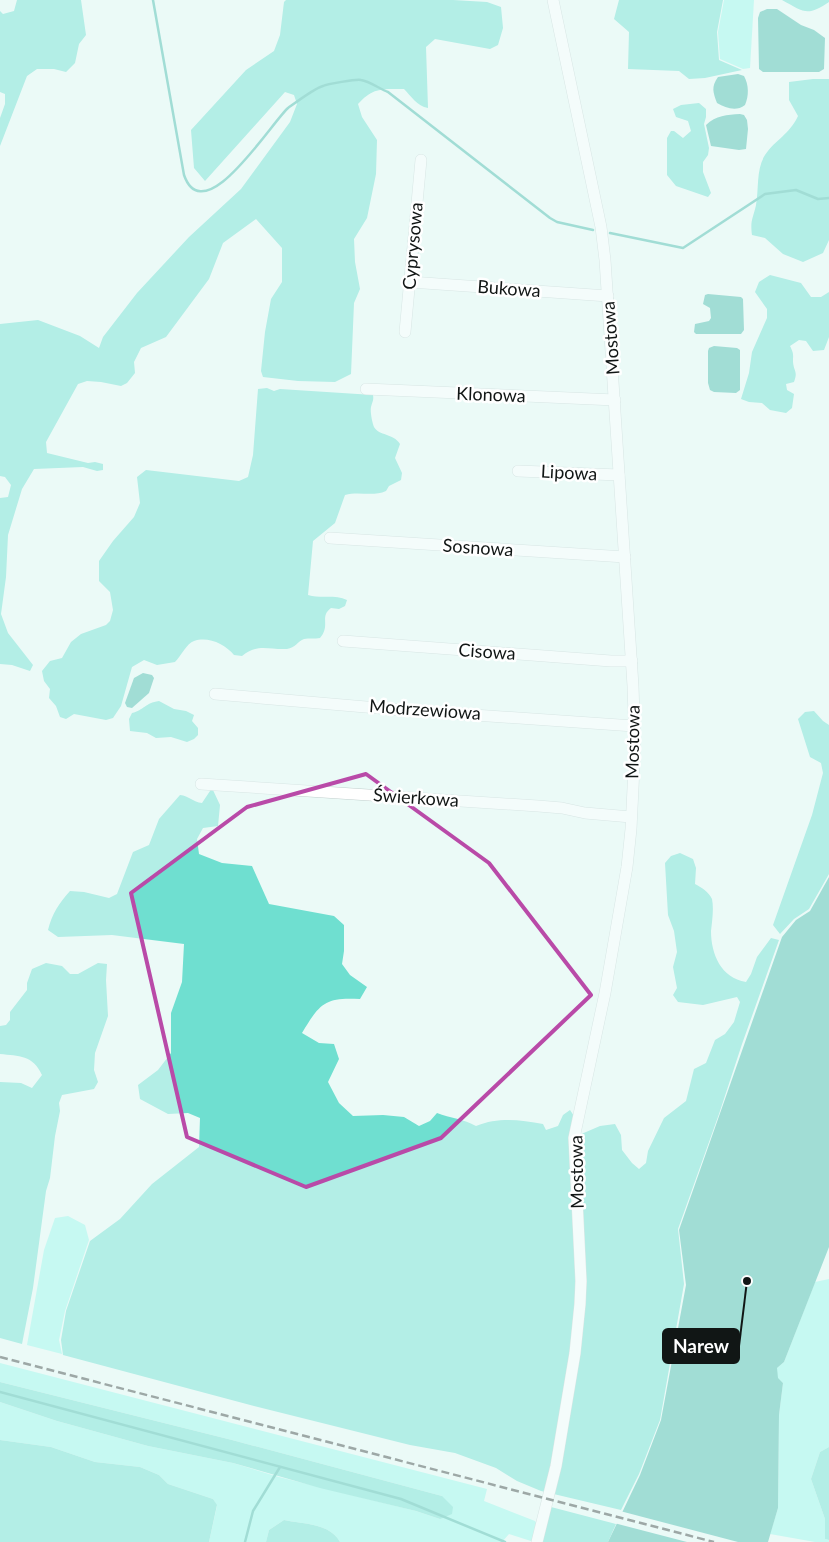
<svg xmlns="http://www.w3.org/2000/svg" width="829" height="1542" font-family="Lato,sans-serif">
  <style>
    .green { fill: #9af8ea }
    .forest { fill: #6fdfd0 }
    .water { fill: #48baac }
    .pier { fill: #ebfaf7 }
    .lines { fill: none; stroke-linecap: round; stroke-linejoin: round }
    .stream { stroke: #48baac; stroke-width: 2.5 }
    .minor-casing { stroke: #c1cfcd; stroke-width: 12 }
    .minor { stroke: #fff; stroke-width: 11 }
    .rail { stroke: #3f4644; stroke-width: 2.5; stroke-dasharray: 8 4; stroke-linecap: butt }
    .marked { fill: none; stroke: #b94aa8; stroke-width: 4; stroke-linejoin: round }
    .labels { text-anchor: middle; stroke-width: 5; stroke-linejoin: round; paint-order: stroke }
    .street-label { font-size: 18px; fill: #111615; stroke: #fff }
    .leader { fill: none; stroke: #111615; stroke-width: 2 }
    .callout-dot { fill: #111615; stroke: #fff; stroke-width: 2 }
    .callout { fill: #111615; stroke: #111615; stroke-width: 2 }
    .callout-label { font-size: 19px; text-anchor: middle; font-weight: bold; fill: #fff }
  </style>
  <rect width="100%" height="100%" fill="#ebfaf7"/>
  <!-- green -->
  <g class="green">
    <path d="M724 0H754L750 68 743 69 720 59 718 32Z"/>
    <path d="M68 1216 85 1225 89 1240 65 1311 59 1340 62 1354 27 1345 44 1250 55 1218Z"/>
    <path d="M829 1279V1447L820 1452 811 1479 825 1519V1539L829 1540V1542H815L770 1534 778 1508 779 1415 783 1383 777 1378V1368L784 1362 815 1282Z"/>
    <path d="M0 1363 487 1489 484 1501 535 1521 537 1524 534 1542 509 1534 502 1542H340C330 1523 302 1524 284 1520L269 1530 266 1542H209L217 1506 213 1499 168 1484 159 1475 140 1467 95 1462 51 1447 0 1440V1402L57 1421 148 1446 233 1463 279 1477 416 1511 440 1519 442 1496 232 1440 0 1382Z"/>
  </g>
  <!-- forest -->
  <g class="forest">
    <path d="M17 0H81L86 35 79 44 75 63 66 72 54 69H37L27 76 0 146V118L5 104V94L0 92V11L3 14 14 11Z"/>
    <path d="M286 0H453L487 2 501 7 503 28 498 45 490 49 435 39 426 47 428 108C417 106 411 96 404 89 383 89 373 87 358 104L362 117 377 140 376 174 367 218 354 239 355 262 360 289 354 303 351 374 335 382 298 381 263 377 261 371 265 332 271 299 282 282V248L256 219 223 243 209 279 166 337 141 348 134 362 135 373 127 383 121 386 101 382 87 381 78 384 46 442 47 453 88 463 95 462 103 464V470L97 471 83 467 34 469 22 489 8 535 6 577 1 614 8 633 33 665 30 671 12 665 0 664V498L8 497 11 485 5 477 0 476V324L38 320 80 336 99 348 103 337 137 293 189 237 241 189 290 122 297 104 294 95 285 92 205 181 194 168 191 130 246 70 274 51 280 35 284 2Z"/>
    <path d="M619 0H723L717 32 719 60 742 70 705 78 689 79 679 71 628 69 629 32 614 19Z"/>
    <path d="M782 0H829V2C807 17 804 12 782 0Z"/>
    <path d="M813 79H829V240L823 253 803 262 783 254 765 238 752 235C750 220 753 219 756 205 759 189 756 169 765 155 776 139 789 135 798 116L789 100V82Z"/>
    <path d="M699 103 706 109V117L704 124 709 148 708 155 703 162V172L711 193 708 197 676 186 667 175V138L671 131H674L683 138 691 131 688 121 676 117 673 109 681 105Z"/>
    <path d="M770 275 801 283 811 297H821L829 292V337L824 350 813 351 806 341 799 340 790 346C794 354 793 354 793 362 794 372 798 371 794 382L786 384 787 390 794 394 792 408 786 413 770 410 762 403 749 402 741 399 749 373 752 352 767 318V309L755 292 759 282Z"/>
    <path d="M267 388 274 391 280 389 373 395C374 401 372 402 371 407 370 411 372 422 374 427 379 436 393 433 400 444L395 458 402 473 401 480 389 486 386 491C373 497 359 491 345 495L335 523 313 541 308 595C321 599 335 594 347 600L345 606 339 609 331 608C319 617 331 625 320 638 315 639 309 638 304 639 298 641 295 648 287 649 269 650 257 643 242 656L234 655C225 644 208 636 194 641 187 643 181 656 175 662L157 665 144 660 132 667 121 706 113 718 106 720 74 714 66 719 60 717 56 706 49 698 50 689 44 681 42 671 50 661 62 658 71 642 81 634 106 625 110 621 113 610 110 592 99 581V561L113 541 134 517 140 503 137 477 146 470 239 481 248 477 253 455 258 389Z"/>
    <path d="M159 701 174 709 186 711 194 715 192 721 198 728V735L194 739 187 742 171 737 156 738 147 733 130 731 129 719 132 713C144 710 145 703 159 701Z"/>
    <path d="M814 711 823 721 829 725V874L809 909 794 919 780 934 773 925 812 815 823 773 821 763 810 757 798 719 805 712Z"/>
    <path d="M212 788 220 805 218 826 203 828 197 839 199 854 222 863 252 866 269 904 334 916 344 925V951L342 964 350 975 367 987 360 999C325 997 320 1003 302 1033L319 1043 334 1044 339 1059 328 1082 339 1103 353 1116 383 1115 404 1117 419 1126 430 1121 437 1113C450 1118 464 1119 476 1126 499 1117 520 1120 543 1124L546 1130 558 1126 563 1115 570 1110 574 1116 579 1135 600 1126 615 1124 621 1135 622 1150 632 1163 639 1169 646 1163 648 1151 664 1118 686 1101 694 1069 706 1063 715 1040 725 1034 734 1022 740 1002 737 997 703 1005 678 1002 673 995 677 988 673 967 677 952 674 931 668 915 665 863 671 856 680 853 693 859 696 868 695 884C701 887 709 892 712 899 714 909 712 922 711 931 711 954 721 978 746 982L751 974 757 957 771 938 779 940 742 1044 719 1114 678 1229 684 1284 660 1420 639 1474 621 1510 541 1491 517 1481 496 1468 455 1453 410 1445 254 1406 63 1355 61 1340 66 1311 90 1241 120 1219 152 1184 199 1147 200 1118 188 1113 168 1114 140 1099 138 1085 158 1070 171 1053V1013L182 982 184 944 112 935 58 937 48 930C52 914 59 903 70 891L84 892 109 898 117 894 133 852 149 845 159 819 180 795C189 796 193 802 202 803Z"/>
    <path d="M46 963 62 966 70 974H78L98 963 107 964 106 980 108 1016 95 1053 94 1070 98 1082 94 1089 62 1095 59 1103 60 1111 55 1136 50 1178 46 1191 33 1288 22 1344 0 1338V1082L21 1083 32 1088 42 1075C33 1055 19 1056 0 1054V1026L6 1025 10 1020V1012L27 990V983L32 969Z"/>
    <path d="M0 1382 232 1440 442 1496 453 1507 452 1514 440 1519 416 1511 320 1488 233 1463 148 1446 57 1421 0 1402Z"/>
    <path d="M0 1440 51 1447 95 1462 140 1467 159 1475 168 1484 213 1499 217 1505 209 1542H0Z"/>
    <path d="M829 1447V1540L825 1539V1519L811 1479 820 1452Z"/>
    <path d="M551 1507 616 1524 608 1542H539Z"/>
    <path d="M284 1520C302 1524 330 1523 340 1542H266L269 1530Z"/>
  </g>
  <!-- water -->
  <g class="water">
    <path d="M767 9H777L801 25 814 30 825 38 824 69 819 72H763L759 69 758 18 760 12Z"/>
    <path d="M738 74 744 76C749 85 749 96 745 105 736 112 726 108 717 103 713 92 711 87 718 77Z"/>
    <path d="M740 114 744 115 747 120 748 129 746 149 739 150 711 146 706 125C716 115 727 115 740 114Z"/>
    <path d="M708 294 741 297 743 299 744 330 741 334H696L694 332 695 324 709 321 711 318 710 308 703 304 705 295Z"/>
    <path d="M714 346 737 348 740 350V390L736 393 714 392 710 390 708 383V351L709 348Z"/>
    <path d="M143 673 152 675 154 678 149 693 132 708 127 707 125 703 134 678Z"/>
    <path d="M829 877V1247L784 1362 777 1368 778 1378 783 1383 779 1415 778 1508 768 1542H608L640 1475 661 1420 686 1285 679 1230 782 937 796 920 810 911Z"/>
  </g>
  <!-- pier -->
  <path class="pier" d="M620 1511 738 1542H687L614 1523Z"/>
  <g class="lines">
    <!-- stream -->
    <g class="stream">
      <path d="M153 0 184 175C204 232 271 123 288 108 295 103 315 88 323 86 327 84 356 79 361 80 369 81 380 89 388 92L550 218 557 222 593 230"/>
      <path d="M610 233 683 248 765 194 796 190 818 199 829 198"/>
      <path d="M0 1392 401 1499 505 1542"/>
      <path d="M245 1542 253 1511 280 1467"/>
    </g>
    <!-- minor casing -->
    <g class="minor-casing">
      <g id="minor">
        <path d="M410 282 608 296"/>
        <path d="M405 332 421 160"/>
        <path d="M366 389 615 400"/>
        <path d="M518 471 619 475"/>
        <path d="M330 538 625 557"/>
        <path d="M343 641 611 661H632"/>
        <path d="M215 694 389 709 634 726"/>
        <path d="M201 784 538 806 562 808 585 813 631 817"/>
        <path d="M537 1542 556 1466 575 1353 580 1304 581 1281 574 1138 605 993 627 867 631 829 635 747 633 686 605 260 601 227 553 0"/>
      </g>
    </g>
    <!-- minor -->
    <use href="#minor" class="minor"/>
    <!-- rail -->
    <path class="rail" d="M0 1357 714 1542"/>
  </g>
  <!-- marked area -->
  <path d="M0 0H829V1542H0ZM366 774 489 863 591 995 441 1138 306 1187 187 1137 131 893 247 807Z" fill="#ebfaf7" fill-opacity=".55" fill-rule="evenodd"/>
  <path class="marked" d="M366 774 489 863 591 995 441 1138 306 1187 187 1137 131 893 247 807Z"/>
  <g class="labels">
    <!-- street labels -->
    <g class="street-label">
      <text transform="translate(413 246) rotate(-85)" y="6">Cyprysowa</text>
      <text transform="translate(509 289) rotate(4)" y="6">Bukowa</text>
      <text transform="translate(611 338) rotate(-94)" y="6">Mostowa</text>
      <text transform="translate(491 395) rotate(2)" y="6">Klonowa</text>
      <text transform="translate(569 473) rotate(3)" y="6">Lipowa</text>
      <text transform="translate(478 548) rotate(4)" y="6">Sosnowa</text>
      <text transform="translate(487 652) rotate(4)" y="6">Cisowa</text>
      <text transform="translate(425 710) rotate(4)" y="6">Modrzewiowa</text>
      <text transform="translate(633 742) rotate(-89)" y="6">Mostowa</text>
      <text transform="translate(416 798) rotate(4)" y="6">Świerkowa</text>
      <text transform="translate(577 1172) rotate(-91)" y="6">Mostowa</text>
    </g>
  </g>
  <!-- callouts -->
  <path class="leader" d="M747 1281L739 1346"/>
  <circle class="callout-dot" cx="747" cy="1281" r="5"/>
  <rect class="callout" x="663" y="1329" width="76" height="34" rx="5"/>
  <g class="callout-label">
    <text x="701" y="1353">Narew</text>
  </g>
</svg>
